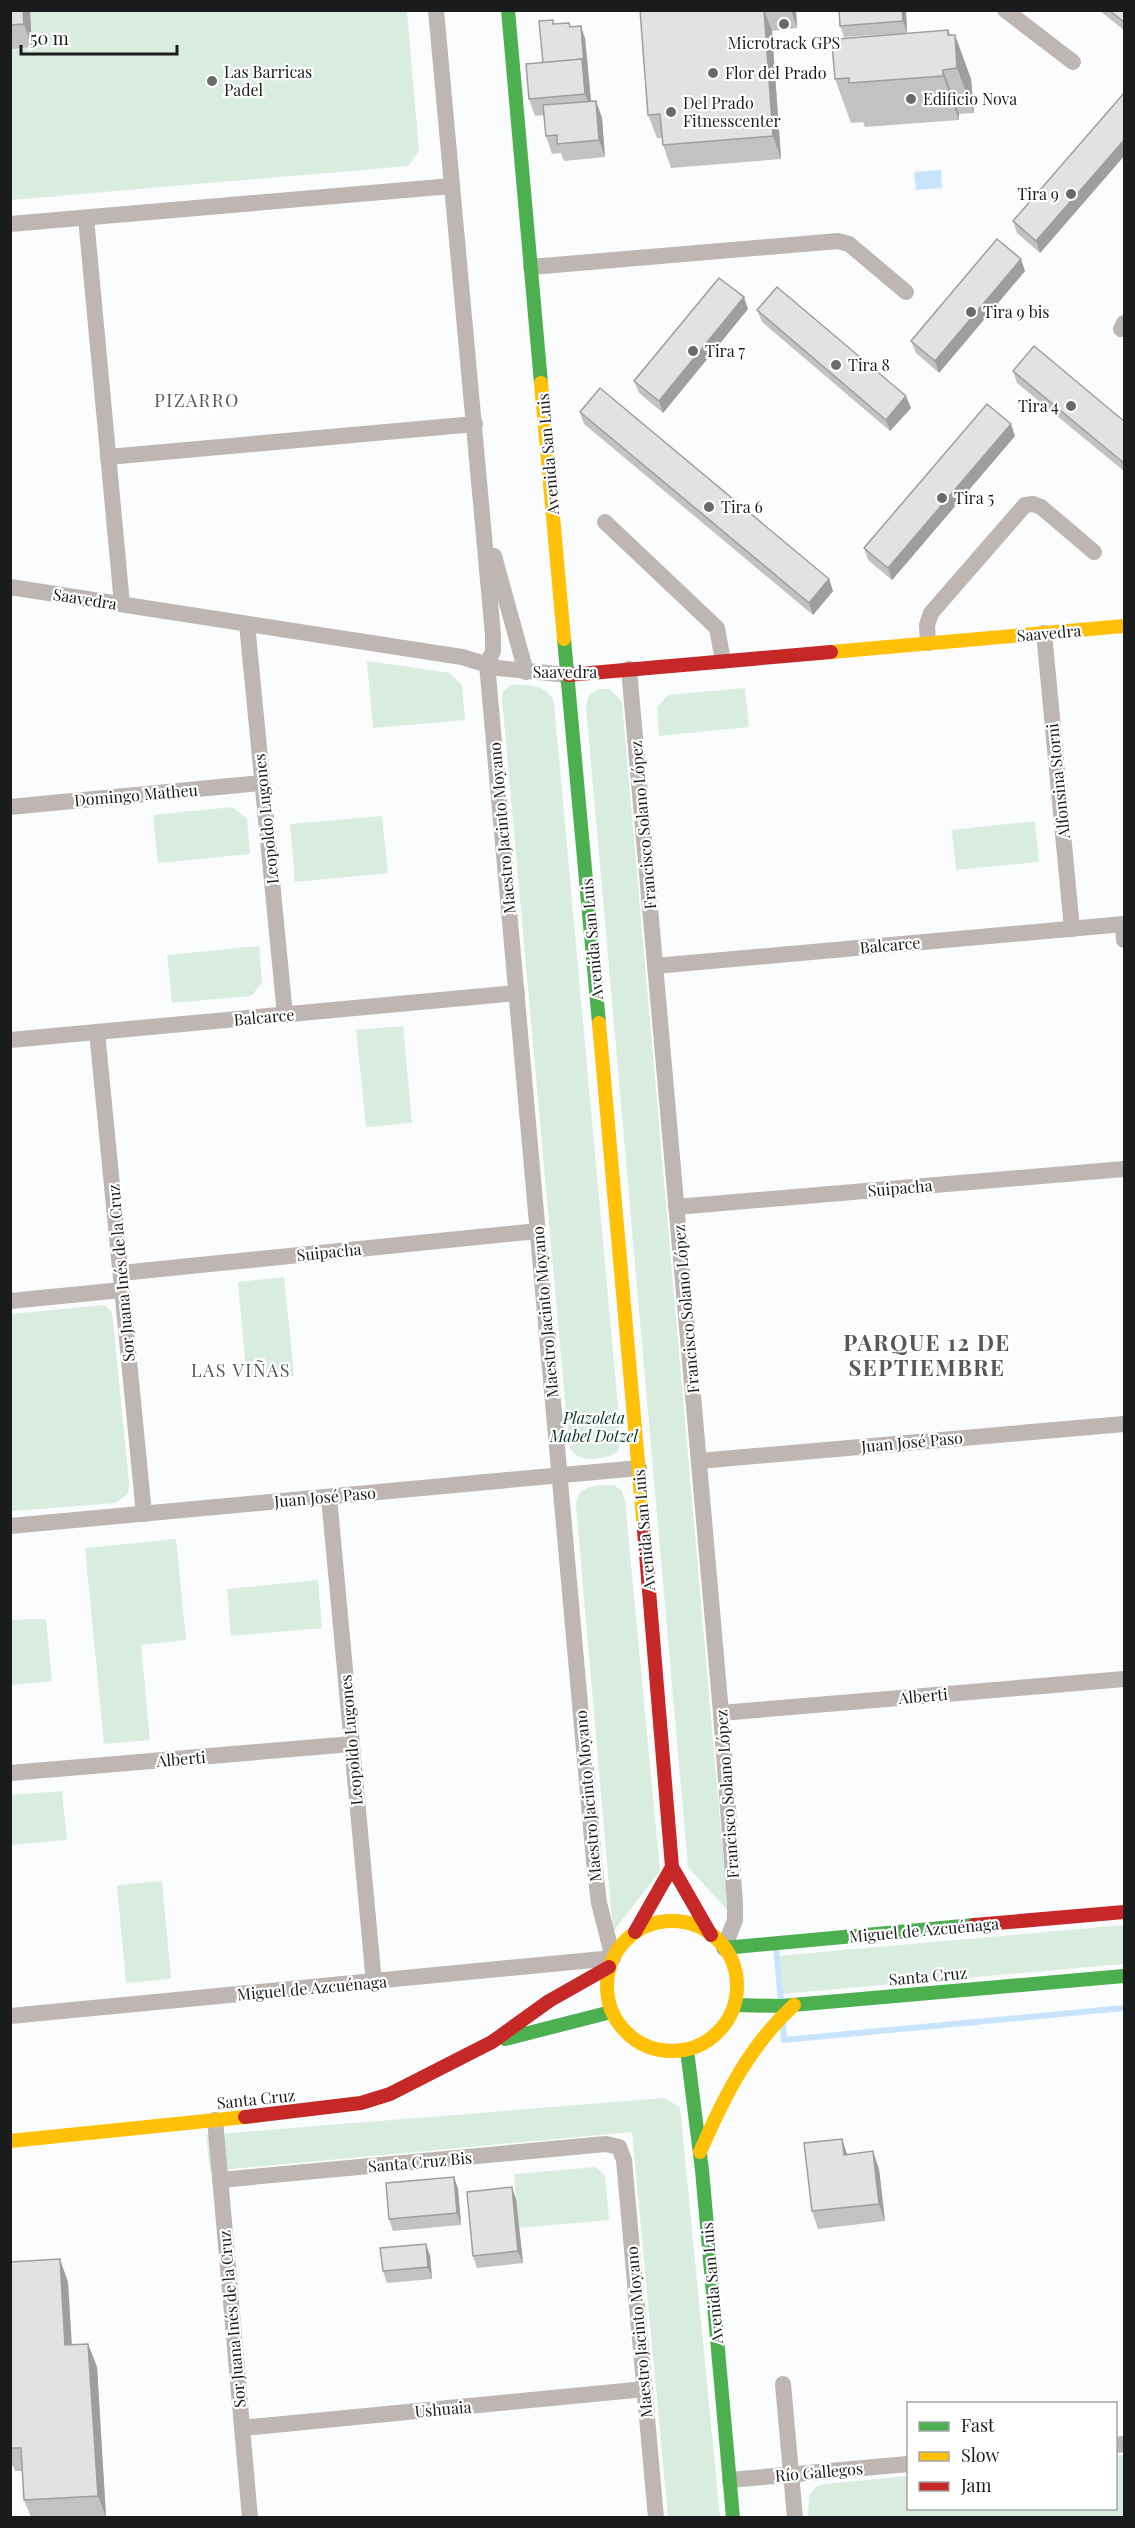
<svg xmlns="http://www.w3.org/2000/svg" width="1135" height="2528" font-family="'Playfair Display',serif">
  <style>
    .green { fill: #d8ede0 }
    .water { fill: #c8e4fc }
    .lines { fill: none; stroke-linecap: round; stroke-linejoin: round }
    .stream { stroke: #c8e4fc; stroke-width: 6 }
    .street { stroke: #bdb6b2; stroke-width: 16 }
    .fast { stroke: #4caf50; stroke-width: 14 }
    .slow { stroke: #ffc107; stroke-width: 14 }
    .jam { stroke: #c62828; stroke-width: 14 }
    .wall { fill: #c2c2c2 }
    .shaded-wall { fill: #9e9e9e }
    .building { fill: #e2e2e2; stroke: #9e9e9e; stroke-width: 1.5 }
    .poi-dot { fill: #696a6b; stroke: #fff; stroke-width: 2 }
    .labels { text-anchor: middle; stroke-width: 4.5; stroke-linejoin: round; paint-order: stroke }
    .poi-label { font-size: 16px; fill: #1a1b1c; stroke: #fff; text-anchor: start }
    .street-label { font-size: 16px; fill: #1a1b1c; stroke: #fff }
    .park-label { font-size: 16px; font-style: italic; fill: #063721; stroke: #fff }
    .neighbourhood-label { font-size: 18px; letter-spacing: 1.5px; fill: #56575a; stroke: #fff }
    .district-label { font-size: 22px; font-weight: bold; letter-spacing: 1.5px; fill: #56575a; stroke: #fff }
  </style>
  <rect width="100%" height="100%" fill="#fbfcfd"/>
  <!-- green -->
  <g class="green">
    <path d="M11 11H407L419 151 408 166 11 200Z"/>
    <path d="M367 661 450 673 462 685 465 720 373 728Z"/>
    <path d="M511 685C528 684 550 685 554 704L621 1440 618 1451C606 1461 573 1464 569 1445L502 698 503 691Z"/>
    <path d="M745 688 749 727 659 736 657 707 668 695Z"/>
    <path d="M599 689H610L622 702 728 1911 688 1867 586 706 589 695Z"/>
    <path d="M232 807 247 819 250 854 158 863 153 815Z"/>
    <path d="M382 816 388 873 295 882 290 824Z"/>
    <path d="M1035 821 1039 862 956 870 952 830Z"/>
    <path d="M259 946 262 983 251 996 172 1003 167 955Z"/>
    <path d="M403 1026 412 1123 366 1127 356 1030Z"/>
    <path d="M284 1277 294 1376 247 1380 238 1282Z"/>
    <path d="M104 1305 111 1311 113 1320 129 1484 128 1494 116 1503 11 1511V1314Z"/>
    <path d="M614 1485 622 1491 625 1501 660 1871 613 1932 576 1505C577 1485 598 1485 614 1485Z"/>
    <path d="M176 1539 186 1640 141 1645 150 1740 104 1744 85 1548Z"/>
    <path d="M318 1580 322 1628 231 1636 227 1589Z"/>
    <path d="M46 1619 52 1681 11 1685V1620Z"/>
    <path d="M62 1791 67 1840 11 1845V1795Z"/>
    <path d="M162 1881 171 1979 126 1983 117 1885Z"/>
    <path d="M1124 1925V1964L780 1994 777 1956Z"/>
    <path d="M664 2098 680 2107 720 2517H668L632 2132 210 2171 206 2135Z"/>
    <path d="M596 2167 605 2176 609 2220 519 2228 514 2174Z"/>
    <path d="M1124 2455V2517H808L809 2495 816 2487 825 2484 908 2476V2508H1116V2456Z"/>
  </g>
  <!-- water -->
  <path class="water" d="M941 170 942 188 916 190 914 172Z"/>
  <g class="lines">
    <!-- stream -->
    <g class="stream">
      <path d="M776 1946 781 2002"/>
      <path d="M783 2024 784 2040 1124 2008"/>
    </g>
    <!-- street -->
    <g class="street">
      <path d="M436 10 493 635V651L487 664"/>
      <path d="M1005 10 1073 62"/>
      <path d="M86 218 122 604"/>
      <path d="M10 224 452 186"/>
      <path d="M531 267 838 241 849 244 906 292"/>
      <path d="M1121 329 1124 323"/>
      <path d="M108 457 475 424"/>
      <path d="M605 522 717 628 723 661"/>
      <path d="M494 556 526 672"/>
      <path d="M10 587 462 657 498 668 568 675"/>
      <path d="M247 624 285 1015"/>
      <path d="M1044 633 1072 929"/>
      <path d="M928 643 927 625 931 613 1025 505 1033 504 1041 507 1094 552"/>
      <path d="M629 669 721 1713 735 1903V1920L724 1948"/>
      <path d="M10 807 262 783"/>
      <path d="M1123 925 1124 940"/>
      <path d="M655 966 1124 924"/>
      <path d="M97 1032 144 1514"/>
      <path d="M10 1040 517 993"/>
      <path d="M676 1207 1124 1169"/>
      <path d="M121 1273 538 1231"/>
      <path d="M10 1301 122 1290"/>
      <path d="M699 1461 1124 1424"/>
      <path d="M329 1497 374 1983"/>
      <path d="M10 1526 639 1468"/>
      <path d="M721 1713 1124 1679"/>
      <path d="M10 1773 352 1744"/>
      <path d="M10 2016 613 1958 599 1903 594 1861 487 664"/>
      <path d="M215 2120 250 2518"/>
      <path d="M220 2180 606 2144 619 2147 624 2160 656 2518"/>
      <path d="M783 2384 795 2518"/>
      <path d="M242 2428 645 2389"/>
      <path d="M1116 2445 1124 2444"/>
      <path d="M730 2480 908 2464"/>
    </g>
    <!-- fast -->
    <g class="fast">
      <path d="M508 10 541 383"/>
      <path d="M564 639 599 1023"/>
      <path d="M724 1948 974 1925"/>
      <path d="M735 2005 781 2006 1124 1976"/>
      <path d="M505 2039 611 2012"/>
      <path d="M687 2050 702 2170 733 2518"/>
    </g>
    <!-- slow -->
    <g class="slow">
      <path d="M541 383 564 639"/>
      <path d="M831 652 1124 626"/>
      <path d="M599 1023 644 1530"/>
      <circle cx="672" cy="1986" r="65"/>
      <path d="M10 2141 245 2117"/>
      <path d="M700 2152C724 2097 749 2046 794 2005"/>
    </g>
    <!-- jam -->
    <g class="jam">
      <path d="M568 675 831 652"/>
      <path d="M644 1530 672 1867 711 1935"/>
      <path d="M974 1925 1124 1912"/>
      <path d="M635 1932 672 1867"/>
      <path d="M245 2117 361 2103 390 2094 492 2042 549 2001 609 1967"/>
    </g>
  </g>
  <!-- wall -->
  <g class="wall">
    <path d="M10 10H30L32 47 10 49Z"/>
    <path d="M640 10H796L797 28 772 31 781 159 671 168 663 145 662 138H657L648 115Z"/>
    <path d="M906 10 907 33 844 37 840 26Z"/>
    <path d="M1099 10H1125V31Z"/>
    <path d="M553 20 554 24 569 23 571 27 585 38 591 101H596L602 118 605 157 564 161 561 153 552 154 546 136 544 115 535 116 529 99 543 63Z"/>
    <path d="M948 30 950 35H955L971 79 974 113 959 114V120L865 127 863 122 851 123 835 79Z"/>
    <path d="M1125 92V155L1040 253 1017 233 1013 221Z"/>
    <path d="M1025 271 939 373 916 353 911 341Z"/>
    <path d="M748 309 663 413 639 393 634 381Z"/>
    <path d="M757 310 911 408 890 431 762 322Z"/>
    <path d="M1013 371 1125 422V472L1017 383Z"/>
    <path d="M580 412 829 579 833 591 813 615 584 424Z"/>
    <path d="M1015 436 892 580 868 560 864 548Z"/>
    <path d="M842 2139 847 2154 879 2169 885 2221 818 2229 812 2211Z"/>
    <path d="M454 2177 458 2189 461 2225 393 2231 389 2219Z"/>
    <path d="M516 2199 523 2263 477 2268 473 2256Z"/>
    <path d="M430 2255 432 2279 387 2283 383 2271Z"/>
    <path d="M10 2262 68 2282 72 2345 88 2344 97 2367 106 2517H31L24 2500 23 2471H15L10 2460Z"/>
  </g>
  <!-- shaded-wall -->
  <g class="shaded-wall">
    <path d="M23 10H30L32 47 24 24Z"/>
    <path d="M764 10 772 31 781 159 773 136Z"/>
    <path d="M791 10H796L797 28Z"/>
    <path d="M902 10H906L907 33 903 21Z"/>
    <path d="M581 26 585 38 592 111 585 94 582 59Z"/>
    <path d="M948 30 956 53 955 35 971 79 974 113 957 68 948 35Z"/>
    <path d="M943 70 959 114V120L943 76Z"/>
    <path d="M596 101 602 118 605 157 599 140Z"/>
    <path d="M1125 139V155L1040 253 1036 241Z"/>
    <path d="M1021 259 1025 271 939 373 935 361Z"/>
    <path d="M744 297 748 309 663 413 659 401Z"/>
    <path d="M906 396 911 408 890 431 886 420Z"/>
    <path d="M1011 424 1015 436 892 580 888 568Z"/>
    <path d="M829 579 833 591 813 615 809 603Z"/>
    <path d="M842 2139 848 2157 844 2155Z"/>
    <path d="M873 2151 879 2169 885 2221 879 2204Z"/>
    <path d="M454 2177 458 2189 461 2225 457 2213Z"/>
    <path d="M512 2187 516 2199 523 2263 518 2251Z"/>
    <path d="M426 2244 430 2255 432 2279 428 2267Z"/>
    <path d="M60 2259 68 2282 73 2368 65 2345Z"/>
    <path d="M88 2344 97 2367 106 2517 98 2496Z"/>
  </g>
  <!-- building -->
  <g class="building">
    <path d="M10 10H23L24 24 10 25Z"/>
    <path d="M640 10H764L773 136 663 145 660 114 648 115Z"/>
    <path d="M839 10H902L903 21 840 26Z"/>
    <path d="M1109 10H1125V23Z"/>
    <path d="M553 20V24L569 23 570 27 581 26 584 65 582 59 543 63 539 21Z"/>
    <path d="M948 30V35H955L957 68 943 70V76L849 83V78L835 79 832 44H839L838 39Z"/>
    <path d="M582 59 585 94 529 99 526 64Z"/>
    <path d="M1125 92V139L1036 241 1013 221Z"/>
    <path d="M596 101 599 140 557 144V135L546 136 543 105Z"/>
    <path d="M997 239 1021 259 935 361 911 341Z"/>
    <path d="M719 278 744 297 659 401 634 381Z"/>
    <path d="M777 287 906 396 886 420 757 310Z"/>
    <path d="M1034 346 1125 422V464L1013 371Z"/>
    <path d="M600 388 829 579 809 603 580 412Z"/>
    <path d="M987 404 1011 424 888 568 864 548Z"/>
    <path d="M842 2139 844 2155 873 2151 879 2204 812 2211 804 2143Z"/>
    <path d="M454 2177 457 2213 389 2219 386 2183Z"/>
    <path d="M512 2187 518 2251 473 2256 467 2192Z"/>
    <path d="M426 2244 428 2267 383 2271 380 2248Z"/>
    <path d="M60 2259 65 2345 88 2344 98 2496 24 2500 21 2448H10V2262Z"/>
  </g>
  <!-- markers -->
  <g class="poi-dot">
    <circle cx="784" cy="24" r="6"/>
    <circle cx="713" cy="73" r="6"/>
    <circle cx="212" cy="81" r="6"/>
    <circle cx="911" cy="99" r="6"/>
    <circle cx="671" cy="112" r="6"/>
    <circle cx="1071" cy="194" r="6"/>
    <circle cx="971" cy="312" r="6"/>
    <circle cx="693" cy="351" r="6"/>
    <circle cx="836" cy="365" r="6"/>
    <circle cx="1071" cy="406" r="6"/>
    <circle cx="942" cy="498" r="6"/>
    <circle cx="709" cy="507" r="6"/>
  </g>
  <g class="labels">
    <!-- poi labels -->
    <g class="poi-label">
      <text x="784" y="49" text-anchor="middle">Microtrack GPS</text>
      <text x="224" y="78">Las Barricas<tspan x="224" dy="18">Padel</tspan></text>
      <text x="725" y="79">Flor del Prado</text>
      <text x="923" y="105">Edificio Nova</text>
      <text x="683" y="109">Del Prado<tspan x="683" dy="18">Fitnesscenter</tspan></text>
      <text x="1059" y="200" text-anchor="end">Tira 9</text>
      <text x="983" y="318">Tira 9 bis</text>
      <text x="705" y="357">Tira 7</text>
      <text x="848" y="371">Tira 8</text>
      <text x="1059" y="412" text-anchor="end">Tira 4</text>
      <text x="954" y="504">Tira 5</text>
      <text x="721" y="513">Tira 6</text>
    </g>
    <!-- street labels -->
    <g class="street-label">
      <text transform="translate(548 454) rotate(-95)" y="6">Avenida San Luis</text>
      <text transform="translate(85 599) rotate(9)" y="6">Saavedra</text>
      <text transform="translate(1049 633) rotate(-5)" y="6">Saavedra</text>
      <text x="565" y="678">Saavedra</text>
      <text transform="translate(1058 781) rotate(-96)" y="6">Alfonsina Storni</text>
      <text transform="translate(136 795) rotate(-5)" y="6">Domingo Matheu</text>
      <text transform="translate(266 819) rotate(-96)" y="6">Leopoldo Lugones</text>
      <text transform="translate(643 825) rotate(-95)" y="6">Francisco Solano López</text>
      <text transform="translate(502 828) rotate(-95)" y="6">Maestro Jacinto Moyano</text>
      <text transform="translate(592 939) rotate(-95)" y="6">Avenida San Luis</text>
      <text transform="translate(890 945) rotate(-5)" y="6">Balcarce</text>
      <text transform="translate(264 1017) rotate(-5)" y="6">Balcarce</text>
      <text transform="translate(900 1188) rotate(-5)" y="6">Suipacha</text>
      <text transform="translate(329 1252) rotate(-6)" y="6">Suipacha</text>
      <text transform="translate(121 1273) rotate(-95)" y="6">Sor Juana Inés de la Cruz</text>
      <text transform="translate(686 1309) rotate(-95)" y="6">Francisco Solano López</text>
      <text transform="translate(545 1312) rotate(-95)" y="6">Maestro Jacinto Moyano</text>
      <text transform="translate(912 1442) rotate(-5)" y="6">Juan José Paso</text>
      <text transform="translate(325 1497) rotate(-5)" y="6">Juan José Paso</text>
      <text transform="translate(644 1530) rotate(-95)" y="6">Avenida San Luis</text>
      <text transform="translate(923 1696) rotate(-5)" y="6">Alberti</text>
      <text transform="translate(351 1740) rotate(-95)" y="6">Leopoldo Lugones</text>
      <text transform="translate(181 1759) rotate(-5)" y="6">Alberti</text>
      <text transform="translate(727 1794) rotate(-94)" y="6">Francisco Solano López</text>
      <text transform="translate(588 1796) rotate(-95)" y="6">Maestro Jacinto Moyano</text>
      <text transform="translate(924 1930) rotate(-5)" y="6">Miguel de Azcuénaga</text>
      <text transform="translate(928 1976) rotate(-5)" y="6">Santa Cruz</text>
      <text transform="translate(312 1988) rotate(-5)" y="6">Miguel de Azcuénaga</text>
      <text transform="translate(256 2099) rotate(-6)" y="6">Santa Cruz</text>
      <text transform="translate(420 2162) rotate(-5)" y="6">Santa Cruz Bis</text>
      <text transform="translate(712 2283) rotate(-95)" y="6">Avenida San Luis</text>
      <text transform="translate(232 2319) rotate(-95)" y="6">Sor Juana Inés de la Cruz</text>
      <text transform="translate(639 2332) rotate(-95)" y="6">Maestro Jacinto Moyano</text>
      <text transform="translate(443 2409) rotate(-5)" y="6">Ushuaia</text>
      <text transform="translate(819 2472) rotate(-5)" y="6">Río Gallegos</text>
    </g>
    <!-- park labels -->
    <g class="park-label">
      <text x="594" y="1424">Plazoleta<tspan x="594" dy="18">Mabel Dotzel</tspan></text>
    </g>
    <!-- neighbourhood labels -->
    <g class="neighbourhood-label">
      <text x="197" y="407">PIZARRO</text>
      <text x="241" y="1377">LAS VIÑAS</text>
    </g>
    <!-- district labels -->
    <g class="district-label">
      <text x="927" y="1351">PARQUE 12 DE<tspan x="927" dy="25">SEPTIEMBRE</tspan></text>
    </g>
  </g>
  <!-- border -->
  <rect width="1135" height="2528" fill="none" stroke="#1a1b1c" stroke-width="24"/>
  <!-- legend -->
  <rect x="907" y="2402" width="210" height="108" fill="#ffffff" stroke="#a3a4a4" stroke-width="1.5"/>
  <rect x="919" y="2422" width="30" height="9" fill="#4caf50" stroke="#a3a4a4" stroke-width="1.5"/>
  <text x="961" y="2432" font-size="18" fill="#1a1b1c">Fast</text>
  <rect x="919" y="2452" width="30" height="9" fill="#ffc107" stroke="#a3a4a4" stroke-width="1.5"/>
  <text x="961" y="2462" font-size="18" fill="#1a1b1c">Slow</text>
  <rect x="919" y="2482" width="30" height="9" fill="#c62828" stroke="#a3a4a4" stroke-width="1.5"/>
  <text x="961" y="2492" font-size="18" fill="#1a1b1c">Jam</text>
  <!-- scale -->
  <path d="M21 45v9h156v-9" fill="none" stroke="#1a1b1c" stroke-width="3"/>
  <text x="30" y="45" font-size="18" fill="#1a1b1c" stroke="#ffffff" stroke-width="4.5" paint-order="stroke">50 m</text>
</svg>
